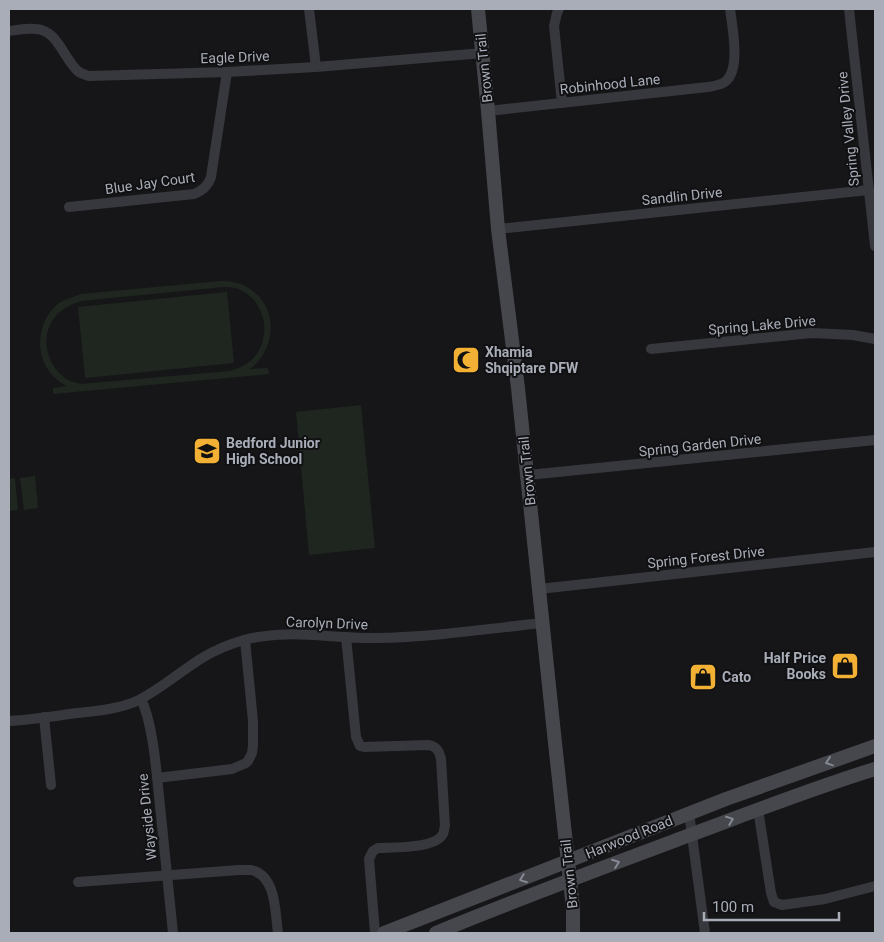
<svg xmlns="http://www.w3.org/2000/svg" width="884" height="942" font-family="Roboto,sans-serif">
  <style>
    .green { fill: #1e261f; fill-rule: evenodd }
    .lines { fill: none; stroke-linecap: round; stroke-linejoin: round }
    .street { stroke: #37383d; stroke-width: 10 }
    .secondary { stroke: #45474d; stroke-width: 14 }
    .oneway { stroke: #858993 }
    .labels { text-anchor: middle; stroke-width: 4; stroke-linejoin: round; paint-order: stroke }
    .street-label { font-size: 14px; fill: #a8adb8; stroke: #111113 }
    .poi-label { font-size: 14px; font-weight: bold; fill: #a8adb8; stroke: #111113; text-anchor: start }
  </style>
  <rect width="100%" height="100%" fill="#161618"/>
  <!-- green -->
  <g class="green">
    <path d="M220 281C231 281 240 282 250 289 279 307 276 350 250 369L268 368 269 374 53 394V388L67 386C59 382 52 376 47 368 34 348 40 317 59 303 66 299 73 297 81 294ZM223 287C227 287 231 287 235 288 263 296 273 332 256 355 249 364 240 368 230 371L81 384C78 383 74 382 70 381 48 369 38 338 55 317 61 309 70 305 81 301Z"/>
    <path d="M227 292 234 363 85 378 78 307Z"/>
    <path d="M361 405 375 548 309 555 296 412Z"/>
    <path d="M35 476 38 508 24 510 20 478Z"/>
    <path d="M15 478 18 510 9 511V479Z"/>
  </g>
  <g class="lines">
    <!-- street -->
    <g class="street">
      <path d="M309 9 316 67"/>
      <path d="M559 9 557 13 554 26 562 103"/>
      <path d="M849 9 875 246"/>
      <path d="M9 31C18 30 27 28 36 29 58 30 64 60 79 72 82 74 86 75 89 76L227 72 316 67 483 53"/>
      <path d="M488 111 708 87C714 86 722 85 726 81 741 68 732 26 730 9"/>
      <path d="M69 207 194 194C203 190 208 186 211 177L227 72"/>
      <path d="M498 229 869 190"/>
      <path d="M651 349 812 333 853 335 875 339"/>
      <path d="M528 475 875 440"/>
      <path d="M539 589 875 552"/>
      <path d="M346 637 356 737 360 746 364 747 429 745C437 747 439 751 441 759L445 826C444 829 444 832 443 834 435 849 393 847 378 848L373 851 369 859 375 933"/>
      <path d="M141 699C153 724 156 768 159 796 164 842 168 888 173 933"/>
      <path d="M44 717 51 785"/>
      <path d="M9 721C29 720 49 717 69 714 93 711 118 710 139 700 162 688 181 671 202 658 215 650 230 644 244 640 288 628 332 639 376 638 432 637 487 629 542 623"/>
      <path d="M157 778 232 769 246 763 248 761 252 753 253 746V721L245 640"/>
      <path d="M758 809 771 893 774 902 782 905 825 899 875 886"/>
      <path d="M689 813 705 933"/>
      <path d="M78 882 239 870C243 870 248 870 251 870 277 876 275 913 278 933"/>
    </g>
    <!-- secondary -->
    <g class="secondary">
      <path d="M478 9 488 111 498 229 518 388 555 743 570 880 573 909V933"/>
      <path d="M384 933 726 799 875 746"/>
      <path d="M436 933C520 898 605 867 690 835 752 812 813 788 875 769"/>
    </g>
  </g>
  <!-- one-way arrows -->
  <defs><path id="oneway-chevron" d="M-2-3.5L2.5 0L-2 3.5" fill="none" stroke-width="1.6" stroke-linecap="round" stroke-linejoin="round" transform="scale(1.25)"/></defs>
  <g class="oneway">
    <use href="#oneway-chevron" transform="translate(829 762) rotate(161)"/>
    <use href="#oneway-chevron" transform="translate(730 820) rotate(-21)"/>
    <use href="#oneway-chevron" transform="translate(616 863) rotate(-20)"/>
    <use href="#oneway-chevron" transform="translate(523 879) rotate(159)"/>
  </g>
  <!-- icons -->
  <defs>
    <g id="mosque-square" transform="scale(1.4375)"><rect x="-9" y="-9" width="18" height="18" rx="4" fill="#f2b134" stroke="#111113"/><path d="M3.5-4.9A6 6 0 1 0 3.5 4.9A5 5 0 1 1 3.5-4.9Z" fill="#111"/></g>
    <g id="school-square" transform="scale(1.4375)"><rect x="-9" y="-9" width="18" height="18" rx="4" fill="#f2b134" stroke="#111113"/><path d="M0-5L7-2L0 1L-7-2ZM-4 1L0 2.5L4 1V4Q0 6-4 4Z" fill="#111"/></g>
    <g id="shop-square" transform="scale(1.4375)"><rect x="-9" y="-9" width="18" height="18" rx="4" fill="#f2b134" stroke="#111113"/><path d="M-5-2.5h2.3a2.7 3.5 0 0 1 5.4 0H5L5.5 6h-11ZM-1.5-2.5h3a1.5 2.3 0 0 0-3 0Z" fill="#111"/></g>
  </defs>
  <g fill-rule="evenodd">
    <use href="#mosque-square" x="466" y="360"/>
    <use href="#school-square" x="207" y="451"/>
    <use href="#shop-square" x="845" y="666"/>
    <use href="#shop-square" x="703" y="677"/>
  </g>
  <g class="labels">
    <!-- street labels -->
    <g class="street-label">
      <text transform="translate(235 57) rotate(-2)" y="5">Eagle Drive</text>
      <text transform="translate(484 68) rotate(-96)" y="5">Brown Trail</text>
      <text transform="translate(610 84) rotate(-6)" y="5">Robinhood Lane</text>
      <text transform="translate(848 129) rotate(-96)" y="5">Spring Valley Drive</text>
      <text transform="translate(150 183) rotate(-8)" y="5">Blue Jay Court</text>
      <text transform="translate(682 196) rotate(-6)" y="5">Sandlin Drive</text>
      <text transform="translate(762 325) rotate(-5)" y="5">Spring Lake Drive</text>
      <text transform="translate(700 445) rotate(-6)" y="5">Spring Garden Drive</text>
      <text transform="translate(527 471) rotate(-96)" y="5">Brown Trail</text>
      <text transform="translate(706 557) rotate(-6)" y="5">Spring Forest Drive</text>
      <text transform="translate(327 623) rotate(2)" y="5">Carolyn Drive</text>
      <text transform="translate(147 817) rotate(-96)" y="5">Wayside Drive</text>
      <text transform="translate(629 837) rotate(-22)" y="5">Harwood Road</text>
      <text transform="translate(569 874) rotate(-96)" y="5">Brown Trail</text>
    </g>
    <!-- poi labels -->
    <g class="poi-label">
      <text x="485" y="357">Xhamia<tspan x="485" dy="16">Shqiptare DFW</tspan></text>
      <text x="226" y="448">Bedford Junior<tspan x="226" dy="16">High School</tspan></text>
      <text x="826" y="663" text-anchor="end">Half Price<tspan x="826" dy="16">Books</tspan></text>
      <text x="722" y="682">Cato</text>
    </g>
  </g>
  <!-- border -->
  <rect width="884" height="942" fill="none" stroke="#a8adb8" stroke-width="20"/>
  <!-- scale -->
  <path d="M704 912v8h135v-8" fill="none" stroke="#a8adb8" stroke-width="2.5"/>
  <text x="712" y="912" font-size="15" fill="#a8adb8" stroke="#111113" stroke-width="4" paint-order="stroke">100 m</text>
</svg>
